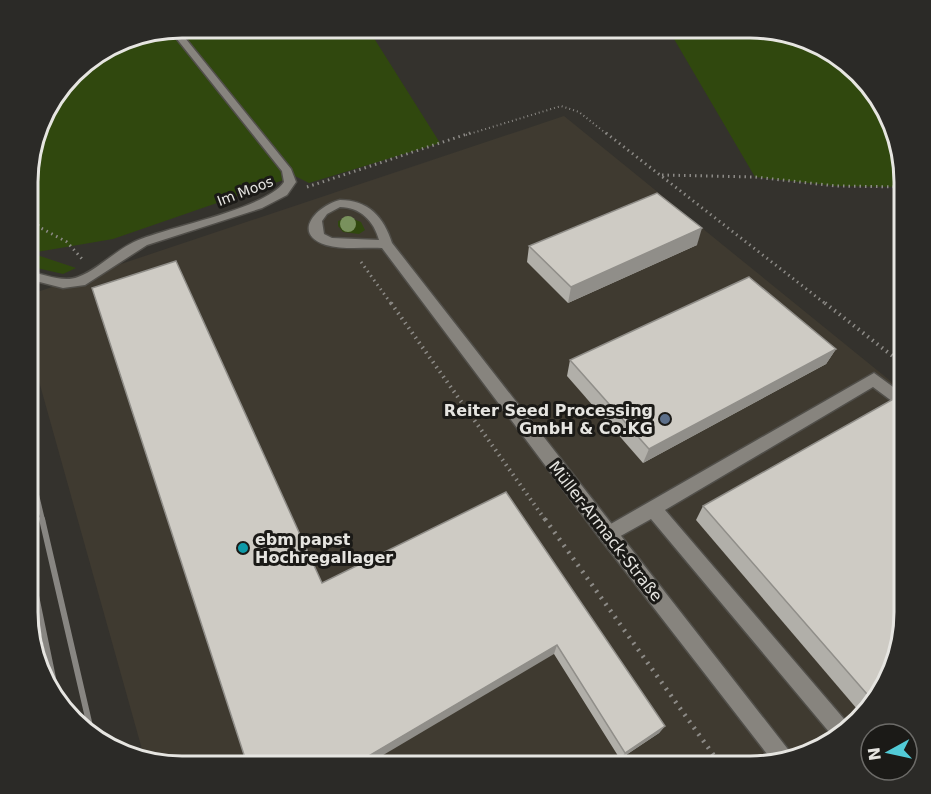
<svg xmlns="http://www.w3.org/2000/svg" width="931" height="794" font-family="'DejaVu Sans',sans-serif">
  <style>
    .built { fill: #3f3a30 }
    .green { fill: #30480e }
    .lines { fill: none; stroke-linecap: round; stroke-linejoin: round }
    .lane-casing { stroke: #514f4a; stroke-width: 3 }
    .street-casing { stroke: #514f4a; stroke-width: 3 }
    .path-far3 { stroke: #8c8a86; stroke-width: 2; stroke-dasharray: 1 3; stroke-linecap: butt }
    .path-far2 { stroke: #8c8a86; stroke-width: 3; stroke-dasharray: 1.5 4; stroke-linecap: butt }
    .path-far1 { stroke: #8c8a86; stroke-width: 4; stroke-dasharray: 1.5 4.5; stroke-linecap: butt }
    .path { stroke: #8c8a86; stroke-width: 4.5; stroke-dasharray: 2 6; stroke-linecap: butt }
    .lane { fill: #87847e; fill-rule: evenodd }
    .street { fill: #87847e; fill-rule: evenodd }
    .rail-far1 { stroke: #888682; stroke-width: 4.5 }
    .rail { stroke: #888682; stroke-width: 6 }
    .tree { fill: #79915d }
    .wall { fill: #b1afa9 }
    .shaded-wall { fill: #908e89 }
    .building { fill: #cecbc4; stroke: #908e89; stroke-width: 1.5 }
    .service-dot { fill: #5c6f8a; stroke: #1b1a17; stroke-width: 2 }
    .culture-dot { fill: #0f9aa8; stroke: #1b1a17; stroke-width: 2 }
    .labels { text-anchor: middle; stroke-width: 6; stroke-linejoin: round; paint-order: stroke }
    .far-street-label { font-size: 14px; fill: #e6e5e1; stroke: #1b1a17 }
    .poi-label { font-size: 16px; font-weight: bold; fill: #e6e5e1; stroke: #1b1a17; text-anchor: end }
    .street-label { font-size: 16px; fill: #e6e5e1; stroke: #1b1a17 }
    .rim { fill: none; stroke: #e6e5e1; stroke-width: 3 }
  </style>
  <rect width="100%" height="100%" fill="#34322d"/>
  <!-- built -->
  <g class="built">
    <path d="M818 43 859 72 892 123Z"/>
    <path d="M564 116 904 392V613L892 672 859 722 818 751 760 767H181L145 760 28 342V295Z"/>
  </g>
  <!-- green -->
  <g class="green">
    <path d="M181 27H367L440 143 309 183 295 176 113 239 31 253 76 268 63 274 28 266V161L48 104 80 65 131 35Z"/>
    <path d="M667 27C719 27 786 20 830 51L827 53 856 83 869 87 892 122 904 171V187L836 186 755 177Z"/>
    <path d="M348 217 361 222 365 230 359 234 343 232 338 226V221Z"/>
  </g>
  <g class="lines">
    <!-- lane casing -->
    <g class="lane-casing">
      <path id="lane" d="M874 373 904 395V410L873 387 665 510 850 726 835 739 651 519 608 543 602 541 599 535 602 529Z"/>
    </g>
    <!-- street casing -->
    <g class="street-casing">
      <g id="street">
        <path d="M177 28 291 169 296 182 287 195 262 208 147 245 85 285 63 288 28 279V271C43 274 63 283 78 277 100 269 118 247 141 239 173 226 267 208 284 182L282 171 169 29Z"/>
        <path d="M340 200C368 200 384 217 392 243L794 757 774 763 602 541 382 248C365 247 343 250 326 245 291 234 316 206 340 200ZM340 207C360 207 374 221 379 240L332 238 324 234 322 221 327 214Z"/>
      </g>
    </g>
    <!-- path-far3 -->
    <path class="path-far3" d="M466 135 561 106 579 112 608 135"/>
    <!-- path-far2 -->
    <g class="path-far2">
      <path d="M606 133 827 305"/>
      <path d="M662 175 755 177 836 186 904 187"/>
      <path d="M307 187 470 133"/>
      <path d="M28 205 39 227 67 242 83 260"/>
      <path d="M361 262 392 305"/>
    </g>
    <!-- path-far1 -->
    <g class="path-far1">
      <path d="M391 303 546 521"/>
      <path d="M825 303 904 365"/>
    </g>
    <!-- path -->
    <path class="path" d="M545 519 722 767"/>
    <!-- lane -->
    <use href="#lane" class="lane"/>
    <!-- street -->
    <use href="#street" class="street"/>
    <!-- rail-far1 -->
    <path class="rail-far1" d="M28 458 43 521"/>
    <!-- rail -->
    <g class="rail">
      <path d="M42 519 92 735"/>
      <path d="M28 557 58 702"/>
    </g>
  </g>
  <!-- trees -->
  <circle class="tree" cx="348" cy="224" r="8"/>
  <!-- wall -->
  <g class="wall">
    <path d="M697 245 568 303 527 262 529 246Z"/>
    <path d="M836 349 826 364 643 463 567 376 570 360Z"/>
    <path d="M506 492 665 726 659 733 620 759 554 654 322 583Z"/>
    <path d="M703 506 892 672 863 716 696 520Z"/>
  </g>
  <!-- shaded-wall -->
  <g class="shaded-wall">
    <path d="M702 228 697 245 568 303 571 287Z"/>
    <path d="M836 349 826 364 643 463 649 449Z"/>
    <path d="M557 645 554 654 363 767H350Z"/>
    <path d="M665 726 659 733 620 759 625 753Z"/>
  </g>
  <!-- building -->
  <g class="building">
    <path d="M657 193 702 228 571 287 529 246Z"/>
    <path d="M176 261 322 583 506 492 665 726 625 753 557 645 350 767H248L92 288Z"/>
    <path d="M749 277 836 349 649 449 570 360Z"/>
    <path d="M904 393V613L892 672 873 701 703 506Z"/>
  </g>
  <!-- markers -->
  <circle class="service-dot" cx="665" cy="419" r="6"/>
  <circle class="culture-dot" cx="243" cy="548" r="6"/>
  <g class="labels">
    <!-- far-street labels -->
    <g class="far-street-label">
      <text transform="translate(245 191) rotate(-21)" y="5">Im Moos</text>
    </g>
    <!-- poi labels -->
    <g class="poi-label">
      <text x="653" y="416">Reiter Seed Processing<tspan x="653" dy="18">GmbH &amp; Co.KG</tspan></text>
      <text x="255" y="545" text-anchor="start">ebm papst<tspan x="255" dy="18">Hochregallager</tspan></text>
    </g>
    <!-- street labels -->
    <g class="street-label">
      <text transform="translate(606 531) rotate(52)" y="6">Müller-Armack-Straße</text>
    </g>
  </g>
  <!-- crop -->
  <path d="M0 0H931V794H0ZM182 38H750A144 144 0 0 1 894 182V612A144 144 0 0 1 750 756H182A144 144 0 0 1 38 612V182A144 144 0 0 1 182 38Z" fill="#2b2a27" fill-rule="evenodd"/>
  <path class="rim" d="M182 38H750A144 144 0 0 1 894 182V612A144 144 0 0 1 750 756H182A144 144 0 0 1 38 612V182A144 144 0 0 1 182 38Z"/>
  <!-- north arrow -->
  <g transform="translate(889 752) rotate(262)"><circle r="28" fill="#1b1a17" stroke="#6c6b68" stroke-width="1.5"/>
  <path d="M0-4.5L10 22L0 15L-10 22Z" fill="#52cbd7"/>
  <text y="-9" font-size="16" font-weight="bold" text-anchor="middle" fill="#e6e5e1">N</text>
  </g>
</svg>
